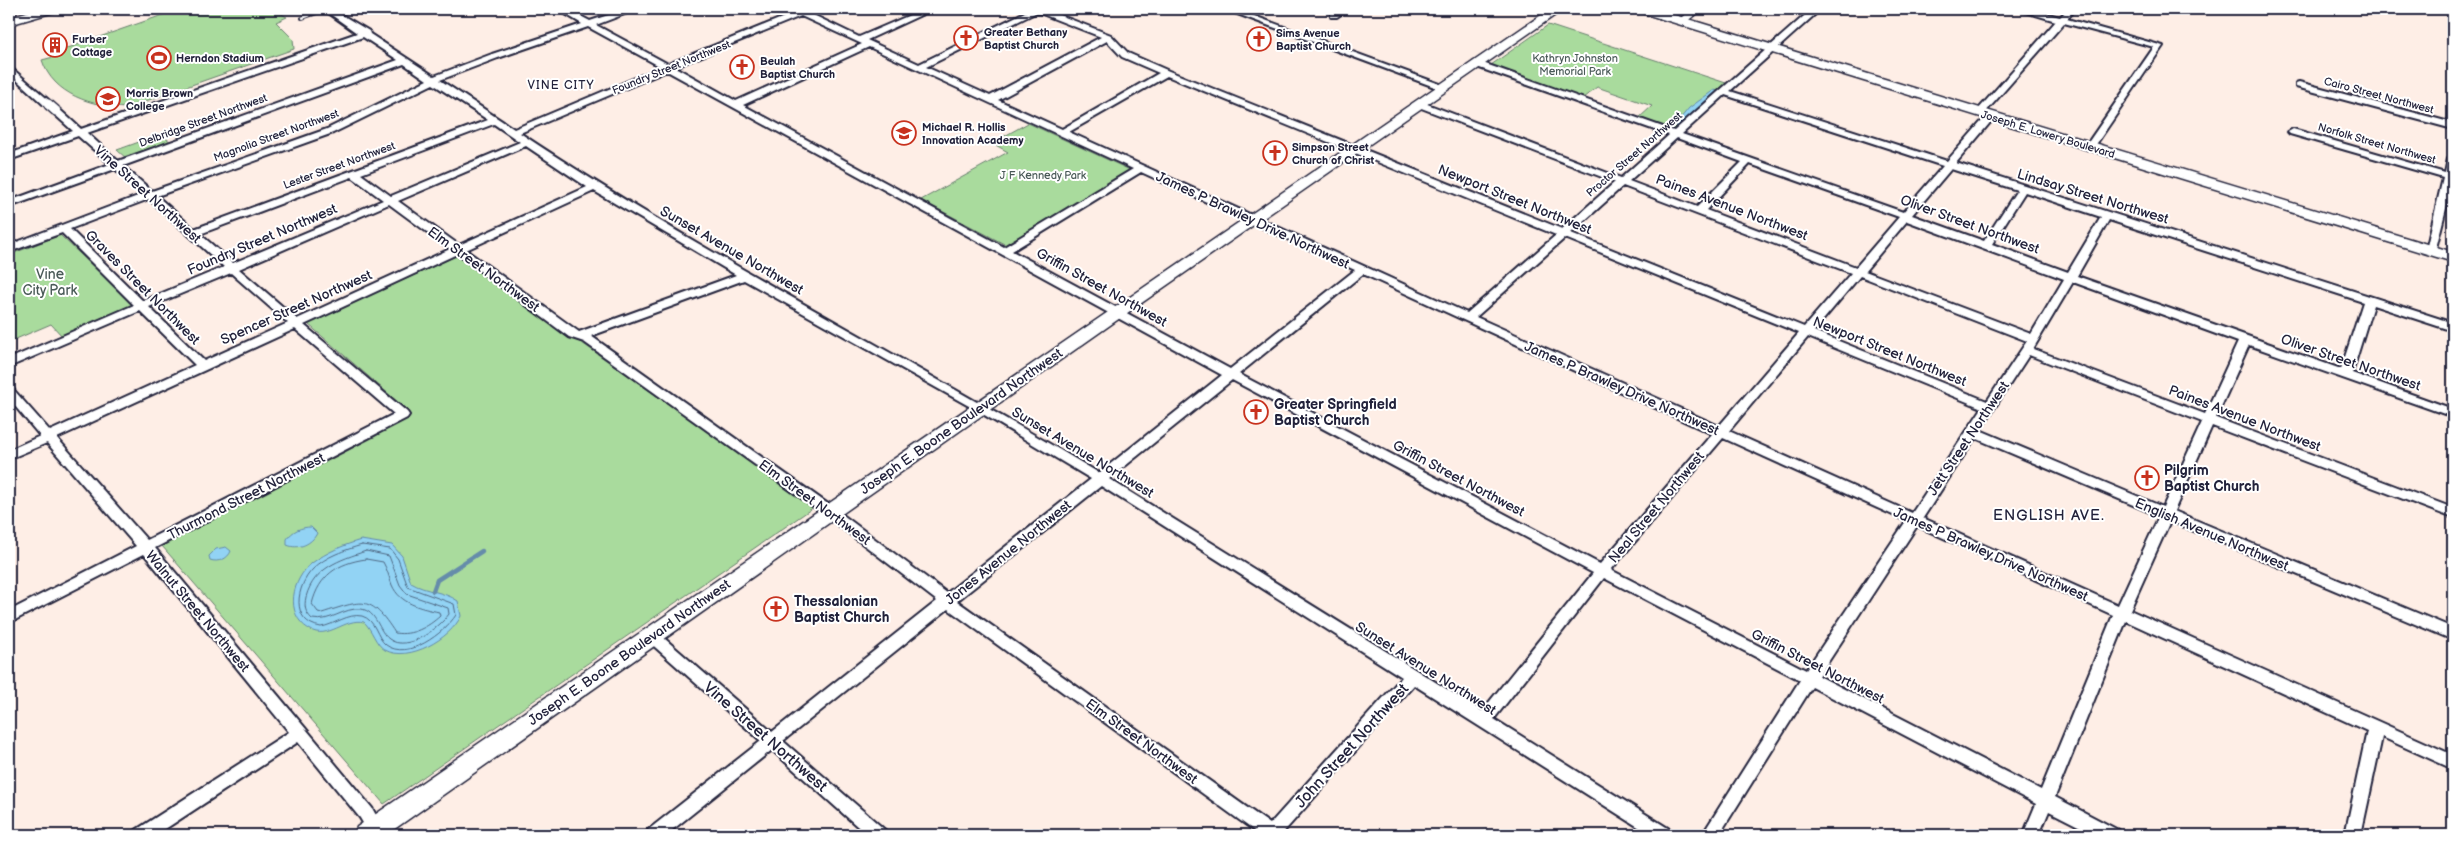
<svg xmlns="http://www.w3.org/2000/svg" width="2462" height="844" font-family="'Balsamiq Sans',sans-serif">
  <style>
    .green { fill: #a9db9d; stroke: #667e6c }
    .water { fill: #92d3f4; stroke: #658caa }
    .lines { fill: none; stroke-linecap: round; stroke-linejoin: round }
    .shore { stroke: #4f6985; stroke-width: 1 }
    .stream { stroke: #658caa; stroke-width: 4.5 }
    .minor-casing { stroke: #22223b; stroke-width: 4 }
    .secondary-casing { stroke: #22223b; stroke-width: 3 }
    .minor { fill: #fff; fill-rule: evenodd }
    .secondary { fill: #fff; fill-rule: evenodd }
    .rail-casing { stroke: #22223b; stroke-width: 4 }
    .rail { stroke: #fff; stroke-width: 2.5; stroke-dasharray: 8; stroke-linecap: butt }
    .minor-bridge-casing { stroke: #22223b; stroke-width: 12; stroke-linecap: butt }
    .minor-bridge { stroke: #fff; stroke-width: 9 }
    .labels { text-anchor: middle; stroke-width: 4; stroke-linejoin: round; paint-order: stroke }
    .far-poi-label { font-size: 11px; font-weight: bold; fill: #22223b; stroke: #fff; text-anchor: start }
    .far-park-label { font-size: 11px; fill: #4a5a58; stroke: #fff }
    .far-street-label { font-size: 11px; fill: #22223b; stroke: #fff }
    .far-neighbourhood-label { font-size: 12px; letter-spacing: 1px; fill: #22223b; stroke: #fff }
    .street-label { font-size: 14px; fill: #22223b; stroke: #fff }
    .park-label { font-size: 14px; fill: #4a5a58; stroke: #fff }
    .poi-label { font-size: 14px; font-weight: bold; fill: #22223b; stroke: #fff; text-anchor: start }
    .neighbourhood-label { font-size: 15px; letter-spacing: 1px; fill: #22223b; stroke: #fff }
    .near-street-label { font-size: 16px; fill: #22223b; stroke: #fff }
  </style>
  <rect width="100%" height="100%" fill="#feeee6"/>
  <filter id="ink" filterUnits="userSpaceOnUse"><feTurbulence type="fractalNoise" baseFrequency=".02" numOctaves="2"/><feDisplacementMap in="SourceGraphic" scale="10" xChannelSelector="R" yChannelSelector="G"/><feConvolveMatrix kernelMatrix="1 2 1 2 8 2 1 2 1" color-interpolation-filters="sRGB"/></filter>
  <g filter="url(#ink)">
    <!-- green -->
    <g class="green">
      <path d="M180 9H277L282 11 280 13 287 17 276 22 293 39 294 49 126 108C92 106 53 95 42 60L57 56 65 49Z"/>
      <path d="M1548 25 1726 83 1673 131 1639 118 1652 106 1597 87 1583 98 1491 65Z"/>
      <path d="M1028 123 1130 170 1006 245 921 200 1008 152 992 143Z"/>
      <path d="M161 134 172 143 127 159 117 150Z"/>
      <path d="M60 235 135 306 63 337 51 324 9 342V255Z"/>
      <path d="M458 255 566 336 582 343 814 507 384 804 162 546 376 436 406 414V409L308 324Z"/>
    </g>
    <!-- water -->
    <g class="water">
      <path d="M1714 90 1719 91 1678 127 1675 125 1689 108Z"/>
      <path d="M311 527 317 533C312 544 298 550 287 545V539C292 531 301 527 311 527Z"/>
      <path d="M361 540 392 545 402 556 411 583C426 592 444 591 458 601L461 616C451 638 409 663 385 650 375 644 372 629 364 622 345 617 328 641 309 629 284 614 292 579 312 563 327 552 344 545 361 540Z"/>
      <path d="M226 547 231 551C228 559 218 563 210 560L209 556 216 549Z"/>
    </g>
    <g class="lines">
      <!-- shore -->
      <g class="shore">
        <path d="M362 545 390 549 398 559 408 587 454 604 456 615C444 633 408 661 386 645 376 637 376 620 362 616 348 613 334 625 321 627 290 622 296 586 313 569 326 556 345 550 362 545Z"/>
        <path d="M366 551 389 556 400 585 407 594 448 608 449 614C439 628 407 653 389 639 378 631 377 611 361 609 344 607 330 623 312 619 305 612 304 607 306 597 314 568 339 560 366 551Z"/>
        <path d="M366 559 383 562C387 569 389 577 392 585 400 604 421 608 439 612L440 616C428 627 412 636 395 633 370 594 363 600 322 613L318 612 312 604C319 576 337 563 366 559Z"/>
      </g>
      <!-- stream -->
      <path class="stream" d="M433 591 437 580 482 551"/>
      <!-- minor casing -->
      <g class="minor-casing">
        <g id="minor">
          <path d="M323 9H332L369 31 370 34 434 76 492 54 582 24 557 9H567L590 21 627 9H638L596 25 668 64 794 13 788 9 805 11 859 37 924 9H934L867 40 919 64 1031 9H1044L1111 35 1128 53 1169 71 1562 229 1615 182 1416 106V102H1422L1621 178 1669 135 1474 66V62H1480L1674 131 1812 9H1821L1730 91 1947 161 1988 114H1994V118L1956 163 2453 323V331L2373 305 2352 373 2453 409V417L2249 345 2216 418 2453 508V518L2212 426 2174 511 2453 628V640L2170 521 2130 610 2453 755V769L2382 737 2361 835H2345L2367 731 2126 621 2055 797 2118 830 2120 835H2096L2049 811 2039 835H2023L2036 804 1812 687 1719 835H1702L1800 680 1604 578 1494 719 1671 830 1673 835H1651L1414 685 1281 835H1260L948 609 783 741 885 830 887 835H867L772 750 666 835H646L648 830 761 741 647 640 645 636 647 632 652 630 657 632 772 732 937 601 825 515 584 342 569 337 457 254 304 325 407 412 409 415 407 418 155 548 372 808 387 835H370L360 818 298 742 156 835H134L136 830 289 732 144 554 9 623V611L136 546 47 443 9 459V450L40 436 9 399V388L13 389 50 431 195 365 140 311 9 367V359L134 305 62 233 9 252V245L143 194 115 169 9 207V201L110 164 78 136 9 160V154L73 131 53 113V109H59L81 129 357 33ZM1037 12 1101 37 990 96 926 67ZM801 16 862 44 736 101 675 67ZM588 27 661 67 514 129 440 80 498 58ZM363 37 398 60 118 161 87 133ZM1107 41 1122 57 1159 73 1062 129 998 100ZM869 47 1133 169 1004 247 743 105ZM404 64 427 80 327 129 152 191 123 166ZM667 71 1222 375 1099 473C907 358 707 257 520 133ZM1167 76 1556 235 1467 313 1069 132ZM433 84 488 120 194 229 157 196 333 133ZM1725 95 1943 166 1903 212 1682 134ZM494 124 520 142 391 196 361 174ZM1677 138 1742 162 1697 207 1629 181ZM526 146 587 187 459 245 398 201ZM1750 164 1899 217 1856 267 1706 210ZM1951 169 2017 190 1984 241 1912 215ZM1141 172 1355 270 1230 369 1012 251ZM352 177 383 200 233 263 200 234ZM1623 186 1851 273 1804 327 1571 233ZM594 191 736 275 579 332 466 250ZM2025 192 2101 217 2068 272 1992 244ZM149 199 224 267 143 301 70 229ZM389 204 450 249 297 319 239 269ZM2109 220 2363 302 2341 369 2077 276ZM1907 221 2064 279 2031 334 1865 271ZM1565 238 1799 333 1719 426 1476 317ZM231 273 288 323 204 361 149 307ZM1363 274 1712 434 1600 564 1239 374ZM1860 276 2027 341 1987 401 1814 331ZM744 280 976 410 1091 479 947 593 835 509 591 336ZM2073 282 2238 342 2205 414 2033 349ZM295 329 394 414 147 540 57 438ZM1808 337 1982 408 1912 513 1729 431ZM2029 355 2202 422 2163 507 1980 430ZM1232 380 1593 573 1482 711 1109 479ZM1723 438 1906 521 1806 670 1611 570ZM1975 438 2159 516 2118 605 1923 518ZM1101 486 1402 677 1270 824 957 601ZM1917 526 2113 615 2041 790 1819 676Z"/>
          <path d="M1224 9H1235L1448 87 1440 89Z"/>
          <path d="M1339 9H1348L1337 17H1331V13Z"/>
          <path d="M1693 9H1702L1685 23H1679V19Z"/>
          <path d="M2015 9H2028L2060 17 2068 9H2076L2067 19 2163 46 2093 149H2087L2085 147 2154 47 2064 23 1983 115H1977V111L2056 21Z"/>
          <path d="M9 66 51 102V106H45L9 73Z"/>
          <path d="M2299 82 2453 123V129L2296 87V83Z"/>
          <path d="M2293 129 2445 173 2448 159 2453 156V181L2435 252 2431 253 2426 250 2443 178 2290 134 2288 132Z"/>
        </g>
      </g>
      <!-- secondary casing -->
      <g class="secondary-casing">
        <g id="secondary">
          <path d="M37 9H56L54 12 9 25V17Z"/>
          <path d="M1550 9H1564L1130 311 386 835H354L357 827Z"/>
          <path d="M1637 9H1655L2453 252V262L1639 12Z"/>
        </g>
      </g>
      <!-- minor -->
      <use href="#minor" class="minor"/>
      <!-- secondary -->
      <use href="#secondary" class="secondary"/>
      <!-- rail casing -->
      <g class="rail-casing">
        <path id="rail" d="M302 18 328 9"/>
      </g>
      <!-- rail -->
      <use href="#rail" class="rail"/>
      <!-- minor-bridge casing -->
      <g class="minor-bridge-casing">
        <path id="minor-bridge" d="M48 104 56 111"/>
      </g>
      <!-- minor-bridge -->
      <use href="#minor-bridge" class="minor-bridge"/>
    </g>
  </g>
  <!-- icons -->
  <defs>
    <g id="church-ring" transform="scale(1.25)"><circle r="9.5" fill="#fff" stroke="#c8321e" stroke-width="1.5"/><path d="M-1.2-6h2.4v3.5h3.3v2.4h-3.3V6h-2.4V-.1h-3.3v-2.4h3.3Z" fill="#c8321e"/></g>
    <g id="building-ring" transform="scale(1.25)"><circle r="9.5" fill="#fff" stroke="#c8321e" stroke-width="1.5"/><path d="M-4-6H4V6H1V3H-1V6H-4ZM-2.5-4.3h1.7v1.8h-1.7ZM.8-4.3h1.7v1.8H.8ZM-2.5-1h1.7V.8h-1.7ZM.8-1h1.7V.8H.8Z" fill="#c8321e"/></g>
    <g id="stadium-ring" transform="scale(1.25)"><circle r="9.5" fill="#fff" stroke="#c8321e" stroke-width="1.5"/><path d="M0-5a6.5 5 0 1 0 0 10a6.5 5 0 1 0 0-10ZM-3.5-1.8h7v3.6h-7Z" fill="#c8321e"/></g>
    <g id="university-ring" transform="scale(1.25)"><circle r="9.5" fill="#fff" stroke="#c8321e" stroke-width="1.5"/><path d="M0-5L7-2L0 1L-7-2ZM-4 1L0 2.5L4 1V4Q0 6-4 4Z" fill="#c8321e"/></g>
    <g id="school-ring" transform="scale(1.25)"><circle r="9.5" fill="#fff" stroke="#c8321e" stroke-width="1.5"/><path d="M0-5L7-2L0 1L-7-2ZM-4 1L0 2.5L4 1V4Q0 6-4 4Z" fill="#c8321e"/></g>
  </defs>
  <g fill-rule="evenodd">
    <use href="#church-ring" x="966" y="38"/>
    <use href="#church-ring" x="1259" y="39"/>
    <use href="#building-ring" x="55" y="45"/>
    <use href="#stadium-ring" x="159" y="58"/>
    <use href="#church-ring" x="742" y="67"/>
    <use href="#university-ring" x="108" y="99"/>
    <use href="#school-ring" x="904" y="133"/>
    <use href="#church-ring" x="1275" y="153"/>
    <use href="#church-ring" x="1256" y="412"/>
    <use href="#church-ring" x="2147" y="478"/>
    <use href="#church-ring" x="776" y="609"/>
  </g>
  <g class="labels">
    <!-- far-poi labels -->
    <g class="far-poi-label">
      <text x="984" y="36">Greater Bethany<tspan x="984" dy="13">Baptist Church</tspan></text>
      <text x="1276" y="37">Sims Avenue<tspan x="1276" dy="13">Baptist Church</tspan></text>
      <text x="72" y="43">Furber<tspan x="72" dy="13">Cottage</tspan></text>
      <text x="176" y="62">Herndon Stadium</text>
      <text x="760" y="65">Beulah<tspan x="760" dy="13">Baptist Church</tspan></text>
      <text x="126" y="97">Morris Brown<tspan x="126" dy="13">College</tspan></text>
      <text x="922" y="131">Michael R. Hollis<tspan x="922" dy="13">Innovation Academy</tspan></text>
      <text x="1292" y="151">Simpson Street<tspan x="1292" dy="13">Church of Christ</tspan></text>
    </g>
    <!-- far-park labels -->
    <g class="far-park-label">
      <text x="1575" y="62">Kathryn Johnston<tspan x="1575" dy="13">Memorial Park</tspan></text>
      <text x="1043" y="179">J F Kennedy Park</text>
    </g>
    <!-- far-street labels -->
    <g class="far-street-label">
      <text transform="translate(671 67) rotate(-22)" y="4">Foundry Street Northwest</text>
      <text transform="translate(2379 95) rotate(15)" y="4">Cairo Street Northwest</text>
      <text transform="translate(203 120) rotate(-20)" y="4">Delbridge Street Northwest</text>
      <text transform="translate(2048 134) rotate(17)" y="4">Joseph E. Lowery Boulevard</text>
      <text transform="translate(276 135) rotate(-20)" y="4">Magnolia Street Northwest</text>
      <text transform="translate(2377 143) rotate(16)" y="4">Norfolk Street Northwest</text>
      <text transform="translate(1634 154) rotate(-41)" y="4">Proctor Street Northwest</text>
      <text transform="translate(339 165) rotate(-20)" y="4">Lester Street Northwest</text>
    </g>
    <!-- far-neighbourhood labels -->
    <g class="far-neighbourhood-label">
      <text x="561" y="89">VINE CITY</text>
    </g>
    <!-- street labels -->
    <g class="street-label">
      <text transform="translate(148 194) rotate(42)" y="5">Vine Street Northwest</text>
      <text transform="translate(2093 196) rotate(17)" y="5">Lindsay Street Northwest</text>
      <text transform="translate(1515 199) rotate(22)" y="5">Newport Street Northwest</text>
      <text transform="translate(1732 207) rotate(21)" y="5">Paines Avenue Northwest</text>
      <text transform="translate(1253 220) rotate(25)" y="5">James P Brawley Drive Northwest</text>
      <text transform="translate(1970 224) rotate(20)" y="5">Oliver Street Northwest</text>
      <text transform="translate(262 239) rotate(-23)" y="5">Foundry Street Northwest</text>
      <text transform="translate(732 250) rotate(30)" y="5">Sunset Avenue Northwest</text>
      <text transform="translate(484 269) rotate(36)" y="5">Elm Street Northwest</text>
      <text transform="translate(143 287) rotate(45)" y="5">Graves Street Northwest</text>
      <text transform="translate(1102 287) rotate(29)" y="5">Griffin Street Northwest</text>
      <text transform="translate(296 307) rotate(-24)" y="5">Spencer Street Northwest</text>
      <text transform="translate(1890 351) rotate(22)" y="5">Newport Street Northwest</text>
      <text transform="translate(2351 362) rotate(19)" y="5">Oliver Street Northwest</text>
      <text transform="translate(1622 388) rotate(24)" y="5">James P Brawley Drive Northwest</text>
      <text transform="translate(2245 418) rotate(21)" y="5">Paines Avenue Northwest</text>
      <text transform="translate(961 421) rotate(-35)" y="5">Joseph E. Boone Boulevard Northwest</text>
      <text transform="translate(1968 438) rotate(-56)" y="5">Jett Street Northwest</text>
      <text transform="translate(1083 452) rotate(31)" y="5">Sunset Avenue Northwest</text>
      <text transform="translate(1459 478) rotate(28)" y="5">Griffin Street Northwest</text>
      <text transform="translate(246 496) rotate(-27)" y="5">Thurmond Street Northwest</text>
      <text transform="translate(815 502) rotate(36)" y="5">Elm Street Northwest</text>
      <text transform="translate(1656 507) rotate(-50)" y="5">Neal Street Northwest</text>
      <text transform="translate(2212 534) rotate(23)" y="5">English Avenue Northwest</text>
      <text transform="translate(1008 552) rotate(-39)" y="5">Jones Avenue Northwest</text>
      <text transform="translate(1991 554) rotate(24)" y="5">James P Brawley Drive Northwest</text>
      <text transform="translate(198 611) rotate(50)" y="5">Walnut Street Northwest</text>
      <text transform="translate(629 652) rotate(-35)" y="5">Joseph E. Boone Boulevard Northwest</text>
      <text transform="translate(1818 666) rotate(27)" y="5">Griffin Street Northwest</text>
      <text transform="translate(1426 668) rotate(32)" y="5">Sunset Avenue Northwest</text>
      <text transform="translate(1142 741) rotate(36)" y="5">Elm Street Northwest</text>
    </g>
    <!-- park labels -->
    <g class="park-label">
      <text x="50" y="279">Vine<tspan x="50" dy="16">City Park</tspan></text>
    </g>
    <!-- poi labels -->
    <g class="poi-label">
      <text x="1274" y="409">Greater Springfield<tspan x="1274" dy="16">Baptist Church</tspan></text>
      <text x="2164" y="475">Pilgrim<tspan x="2164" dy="16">Baptist Church</tspan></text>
      <text x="794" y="606">Thessalonian<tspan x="794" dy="16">Baptist Church</tspan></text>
    </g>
    <!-- neighbourhood labels -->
    <g class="neighbourhood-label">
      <text x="2049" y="520">ENGLISH AVE.</text>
    </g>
    <!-- near-street labels -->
    <g class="near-street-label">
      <text transform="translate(766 736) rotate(41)" y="6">Vine Street Northwest</text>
      <text transform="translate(1351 745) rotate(-48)" y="6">John Street Northwest</text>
    </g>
  </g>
  <!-- margin -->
  <rect width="2462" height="844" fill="none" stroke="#fff" stroke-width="30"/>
  <rect x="15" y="15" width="2432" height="814" fill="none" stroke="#22223b" stroke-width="2" filter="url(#ink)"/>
</svg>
